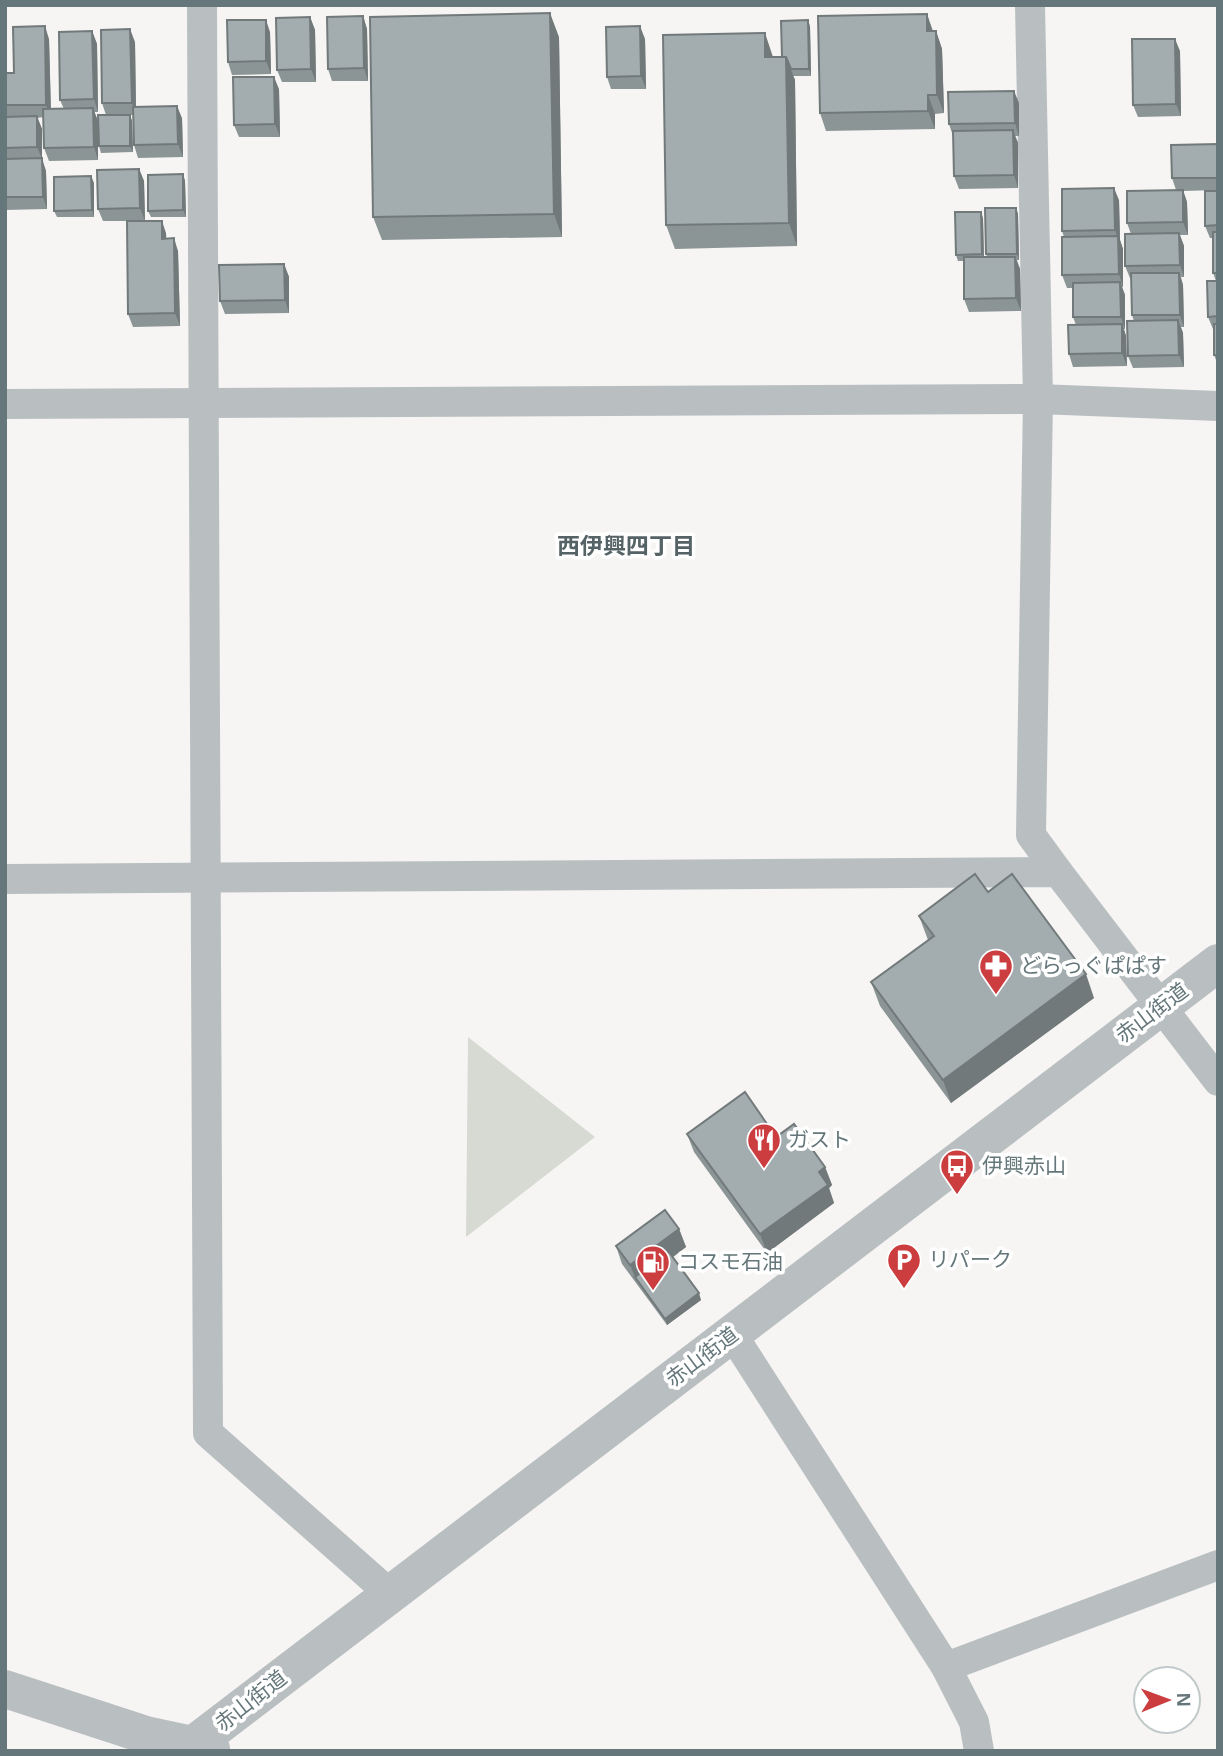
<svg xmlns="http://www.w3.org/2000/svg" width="1223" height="1756" font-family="Arial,'Noto Sans JP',sans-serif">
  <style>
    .green { fill: #d7dad3 }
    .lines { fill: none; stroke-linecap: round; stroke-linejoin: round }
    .minor { stroke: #b9bfc1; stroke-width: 30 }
    .tertiary { stroke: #b9bfc1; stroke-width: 38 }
    .wall { fill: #8c9596 }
    .shaded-wall { fill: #72797a }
    .building { fill: #a3adaf; stroke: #72797a; stroke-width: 2 }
    .labels { text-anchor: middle; stroke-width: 7; stroke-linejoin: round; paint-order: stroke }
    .poi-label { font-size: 21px; fill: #65777a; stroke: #fff; text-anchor: start }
    .street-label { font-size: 21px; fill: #65777a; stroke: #fff }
    .neighbourhood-label { font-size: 23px; font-weight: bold; fill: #566366; stroke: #fff }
  </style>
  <rect width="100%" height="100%" fill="#f6f5f3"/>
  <!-- green -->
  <path class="green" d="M468 1037 595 1137 466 1237Z"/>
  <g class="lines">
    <!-- minor -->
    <g class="minor">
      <path d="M202 5 208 1433 389 1593"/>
      <path d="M1030 5 1038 399 1031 835 1058 872"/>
      <path d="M5 404 1038 399 1218 406"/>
      <path d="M5 879 1058 872 1218 1081"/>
      <path d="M732 1334 946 1667 974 1722 979 1751"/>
      <path d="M946 1667 1218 1565"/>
    </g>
    <!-- tertiary -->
    <g class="tertiary">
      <path d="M5 1689 146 1735 211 1749"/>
      <path d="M185 1751 1218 963"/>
    </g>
  </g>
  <!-- wall -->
  <g class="wall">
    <path d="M927 14 933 31H936L942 49 944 113 935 114V129L826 131 820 113Z"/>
    <path d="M363 16 367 29 368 81H332L328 69Z"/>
    <path d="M310 17 315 30 316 82H282L277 70Z"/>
    <path d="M808 20 810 27 811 76H793L795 80 797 246 675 249 666 225 773 57H782Z"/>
    <path d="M92 31 97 44 98 112H94L98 121V160L49 161 44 148V117L37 118 42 129V159L46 171 47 209 5 210V73H14L49 39 51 109H64L60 100Z"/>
    <path d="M270 32 271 74 232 75 228 62Z"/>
    <path d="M559 37 562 237 382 240 373 217Z"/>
    <path d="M645 39 646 89H611L607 77Z"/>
    <path d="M135 42 136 107 182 118 183 157 138 158 134 145 133 115H130L132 121 133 152 101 153 99 146 106 115 102 103Z"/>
    <path d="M1180 51 1181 116 1138 117 1133 105Z"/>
    <path d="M279 89 280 137H239L234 125Z"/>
    <path d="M1019 103V136H1015L1018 143V188L959 189 954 176 953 136 949 124Z"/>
    <path d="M1218 144V190L1183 191 1187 202 1188 235H1180L1184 246V277H1181L1183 285 1184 327H1181L1183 333 1184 367 1133 368 1128 356 1134 321 1132 315 1131 278H1130L1125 266 1131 234 1127 223 1176 190 1172 178Z"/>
    <path d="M139 169 144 181 145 221H103L98 209Z"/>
    <path d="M183 174 185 181 186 217H151L148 211Z"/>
    <path d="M94 183V217H57L54 211Z"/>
    <path d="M1218 191V365L1214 355V329H1213L1208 317 1216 281 1213 273V238H1210L1205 226Z"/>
    <path d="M1119 200 1120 240 1123 249V287H1122L1125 295V329H1124L1126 336 1127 366 1073 367 1069 354 1076 325 1073 317V288H1067L1062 275 1064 237 1062 231Z"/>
    <path d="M1016 208 1018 214 1019 260H1017L1020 269 1021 311 969 312 964 299V261H958L956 255 983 218 984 257H987L986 254Z"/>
    <path d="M166 233V239L178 251 180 326 133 327 128 314Z"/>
    <path d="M284 264 289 277V313L225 314 220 301Z"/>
    <path d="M988 892 1094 998 951 1103 880 1006 871 982 928 940 919 916Z"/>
    <path d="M687 1134 776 1137 825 1167 832 1185 829 1188 834 1203 767 1253 694 1152Z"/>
    <path d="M679 1229 686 1247 672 1258 701 1300 667 1325 622 1264 616 1246Z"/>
  </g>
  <!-- shaded-wall -->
  <g class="shaded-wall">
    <path d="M550 13 559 37 562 237 554 214Z"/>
    <path d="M927 14 933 33 927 31Z"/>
    <path d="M363 16 367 29 368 81 364 68Z"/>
    <path d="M310 17 315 30 316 82 311 69Z"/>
    <path d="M266 20 270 32 271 74 266 61Z"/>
    <path d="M808 20 810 27 811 76 809 69Z"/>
    <path d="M45 26 49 39 51 117 46 105Z"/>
    <path d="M640 26 645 39 646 89 641 76Z"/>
    <path d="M130 29 135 42 136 115 132 103Z"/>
    <path d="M92 31 97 44 98 112 94 99Z"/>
    <path d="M936 31 942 49 944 113 937 95Z"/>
    <path d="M765 33 773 57H765Z"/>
    <path d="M1175 39 1180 51 1181 116 1176 104Z"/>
    <path d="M786 57 795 80 797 246 789 223Z"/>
    <path d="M274 77 279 89 280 137 275 124Z"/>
    <path d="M1014 91 1019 103V136L1015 123Z"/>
    <path d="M928 95 935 114V129L928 111Z"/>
    <path d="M177 106 182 118 183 157 178 144Z"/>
    <path d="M93 108 98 121V160L94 147Z"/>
    <path d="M130 115 132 121 133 152 130 146Z"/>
    <path d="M37 116 42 129V159L46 171 47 209 43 197 42 159 37 147Z"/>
    <path d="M1013 130 1018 143V188L1014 175Z"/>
    <path d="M139 169 144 181 145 221 140 208Z"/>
    <path d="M183 174 185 181 186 217 183 210Z"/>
    <path d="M91 176 94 183V217L92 210Z"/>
    <path d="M1114 188 1119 200 1120 240 1123 249V287L1119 274 1118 239 1115 230Z"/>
    <path d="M1183 190 1187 202 1188 235 1183 222Z"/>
    <path d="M1016 208 1018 214 1019 260 1017 254Z"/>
    <path d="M981 212 983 218 984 261 982 254Z"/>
    <path d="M162 221 166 233 167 251 162 239Z"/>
    <path d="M1179 233 1184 246V277L1180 265Z"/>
    <path d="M174 238 178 251 180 326 175 313Z"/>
    <path d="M1015 257 1020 269 1021 311 1016 298Z"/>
    <path d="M284 264 289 277V313L285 300Z"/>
    <path d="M1179 273 1183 285 1184 327 1180 315Z"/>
    <path d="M1120 282 1125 295V329L1121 317Z"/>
    <path d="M1178 320 1183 333 1184 367 1179 355Z"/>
    <path d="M1122 324 1126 336 1127 366 1122 353Z"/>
    <path d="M1086 974 1094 998 951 1103 943 1080Z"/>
    <path d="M825 1167 832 1185 829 1188 834 1203 767 1253 760 1234 819 1172Z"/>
    <path d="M679 1229 686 1247 638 1282 635 1277 630 1265Z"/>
    <path d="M699 1293 701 1300 667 1325 665 1319Z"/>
  </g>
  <!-- building -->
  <g class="building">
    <path d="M550 13 554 214 373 217 370 17Z"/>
    <path d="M927 14V31H936L937 95H928V111L820 113 818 16Z"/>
    <path d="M363 16 364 68 328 69 327 17Z"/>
    <path d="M310 17 311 69 277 70 276 18Z"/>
    <path d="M227 20H266V61L228 62Z"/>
    <path d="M808 20 809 69H791L786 57H782L781 21Z"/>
    <path d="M45 26 46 105H5V73H14L13 27Z"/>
    <path d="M640 26 641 76 607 77 606 27Z"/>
    <path d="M130 29 132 103H102L101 30Z"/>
    <path d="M92 31 94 99 60 100 59 32Z"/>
    <path d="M765 33V57H786L789 223 666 225 663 35Z"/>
    <path d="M1132 39H1175L1176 104 1133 105Z"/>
    <path d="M233 77H274L275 124 234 125Z"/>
    <path d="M1014 91 1015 123 949 124 948 92Z"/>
    <path d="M177 106 178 144 134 145 133 107Z"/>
    <path d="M93 108 94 147 44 148 43 109Z"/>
    <path d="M98 115H130V146H99Z"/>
    <path d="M37 116V147L5 148V117Z"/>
    <path d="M1013 130 1014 175 954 176 953 131Z"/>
    <path d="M1218 144V178H1172L1171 145Z"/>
    <path d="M42 158 43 197H5V159Z"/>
    <path d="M139 169 140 208 98 209 97 170Z"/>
    <path d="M183 174V210L148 211V175Z"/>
    <path d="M91 176 92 210 54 211V177Z"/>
    <path d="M1114 188 1115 230 1062 231V189Z"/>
    <path d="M1183 190V222L1127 223V191Z"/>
    <path d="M1205 191H1218V225L1205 226Z"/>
    <path d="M985 208H1016L1017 254H986Z"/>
    <path d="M955 212H981L982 254 956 255Z"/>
    <path d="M127 221H162V239L174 238 175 313 128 314Z"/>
    <rect x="1213" y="232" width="5" height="41"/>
    <path d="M1179 233 1180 265 1125 266V234Z"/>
    <path d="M1118 236 1119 274 1062 275V237Z"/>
    <path d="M964 257H1015L1016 298 964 299Z"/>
    <path d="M284 264 285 300 220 301 219 265Z"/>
    <path d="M1131 273H1179L1180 315H1132Z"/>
    <path d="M1207 281H1218V316L1208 317Z"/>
    <path d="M1120 282 1121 317H1073V283Z"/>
    <path d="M1178 320 1179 355 1128 356 1127 321Z"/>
    <path d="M1122 324V353L1069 354 1068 325Z"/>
    <rect x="1214" y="324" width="4" height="31"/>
    <path d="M975 874 988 892 1012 874 1086 974 943 1080 871 982 934 936 919 916Z"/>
    <path d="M745 1092 776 1137 794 1124 825 1167 819 1172 828 1185 760 1234 687 1134Z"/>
    <path d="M665 1210 679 1229 630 1265 616 1246Z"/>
    <path d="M669 1252 699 1293 665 1319 635 1277Z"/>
  </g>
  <!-- icons -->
  <defs>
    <g id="pharmacy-pin" transform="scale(1.75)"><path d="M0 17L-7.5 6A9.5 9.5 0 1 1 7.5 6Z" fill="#cc3d40" stroke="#fff"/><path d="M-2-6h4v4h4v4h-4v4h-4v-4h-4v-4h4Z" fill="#fff"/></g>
    <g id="restaurant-pin" transform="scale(1.75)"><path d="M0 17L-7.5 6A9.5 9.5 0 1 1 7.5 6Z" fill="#cc3d40" stroke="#fff"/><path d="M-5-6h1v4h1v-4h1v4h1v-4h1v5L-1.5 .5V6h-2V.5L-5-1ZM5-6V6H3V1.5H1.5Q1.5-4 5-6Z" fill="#fff"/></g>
    <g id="bus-pin" transform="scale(1.75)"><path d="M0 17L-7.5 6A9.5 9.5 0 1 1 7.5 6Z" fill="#cc3d40" stroke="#fff"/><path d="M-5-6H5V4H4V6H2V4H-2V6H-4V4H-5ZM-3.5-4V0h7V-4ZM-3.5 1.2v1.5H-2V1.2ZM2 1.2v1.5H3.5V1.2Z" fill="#fff"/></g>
    <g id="parking-pin" transform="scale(1.75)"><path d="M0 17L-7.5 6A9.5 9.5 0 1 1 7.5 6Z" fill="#cc3d40" stroke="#fff"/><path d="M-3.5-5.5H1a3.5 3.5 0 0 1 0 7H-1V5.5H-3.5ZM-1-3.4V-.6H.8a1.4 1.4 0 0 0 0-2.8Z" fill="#fff"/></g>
    <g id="fuel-pin" transform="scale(1.75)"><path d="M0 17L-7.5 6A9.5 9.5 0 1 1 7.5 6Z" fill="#cc3d40" stroke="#fff"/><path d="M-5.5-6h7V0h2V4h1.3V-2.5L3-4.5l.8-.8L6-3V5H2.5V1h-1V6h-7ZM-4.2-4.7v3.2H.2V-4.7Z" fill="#fff"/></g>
  </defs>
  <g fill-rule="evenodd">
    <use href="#pharmacy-pin" x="996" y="966"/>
    <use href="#restaurant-pin" x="764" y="1140"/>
    <use href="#bus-pin" x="957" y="1166"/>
    <use href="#parking-pin" x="904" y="1260"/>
    <use href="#fuel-pin" x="653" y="1262"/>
  </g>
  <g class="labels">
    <!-- poi labels -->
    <g class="poi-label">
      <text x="1020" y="973">どらっぐぱぱす</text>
      <text x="788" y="1147">ガスト</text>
      <text x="982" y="1173">伊興赤山</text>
      <text x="928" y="1267">リパーク</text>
      <text x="678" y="1269">コスモ石油</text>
    </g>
    <!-- street labels -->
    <g class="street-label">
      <text transform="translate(1152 1013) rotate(-37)" y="7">赤山街道</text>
      <text transform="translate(702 1357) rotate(-37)" y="7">赤山街道</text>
      <text transform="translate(251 1701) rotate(-38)" y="7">赤山街道</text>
    </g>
    <!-- neighbourhood labels -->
    <g class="neighbourhood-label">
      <text x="626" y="554">西伊興四丁目</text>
    </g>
  </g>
  <!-- border -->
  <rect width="1223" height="1756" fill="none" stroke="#65777a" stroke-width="14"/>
  <!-- north arrow -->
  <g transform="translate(1167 1700) rotate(89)"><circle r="33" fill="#ffffff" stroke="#c1c9ca" stroke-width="2"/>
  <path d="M0-5L12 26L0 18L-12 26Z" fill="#cc3d40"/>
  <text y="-10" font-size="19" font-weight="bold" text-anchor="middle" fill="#65777a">N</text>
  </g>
</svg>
